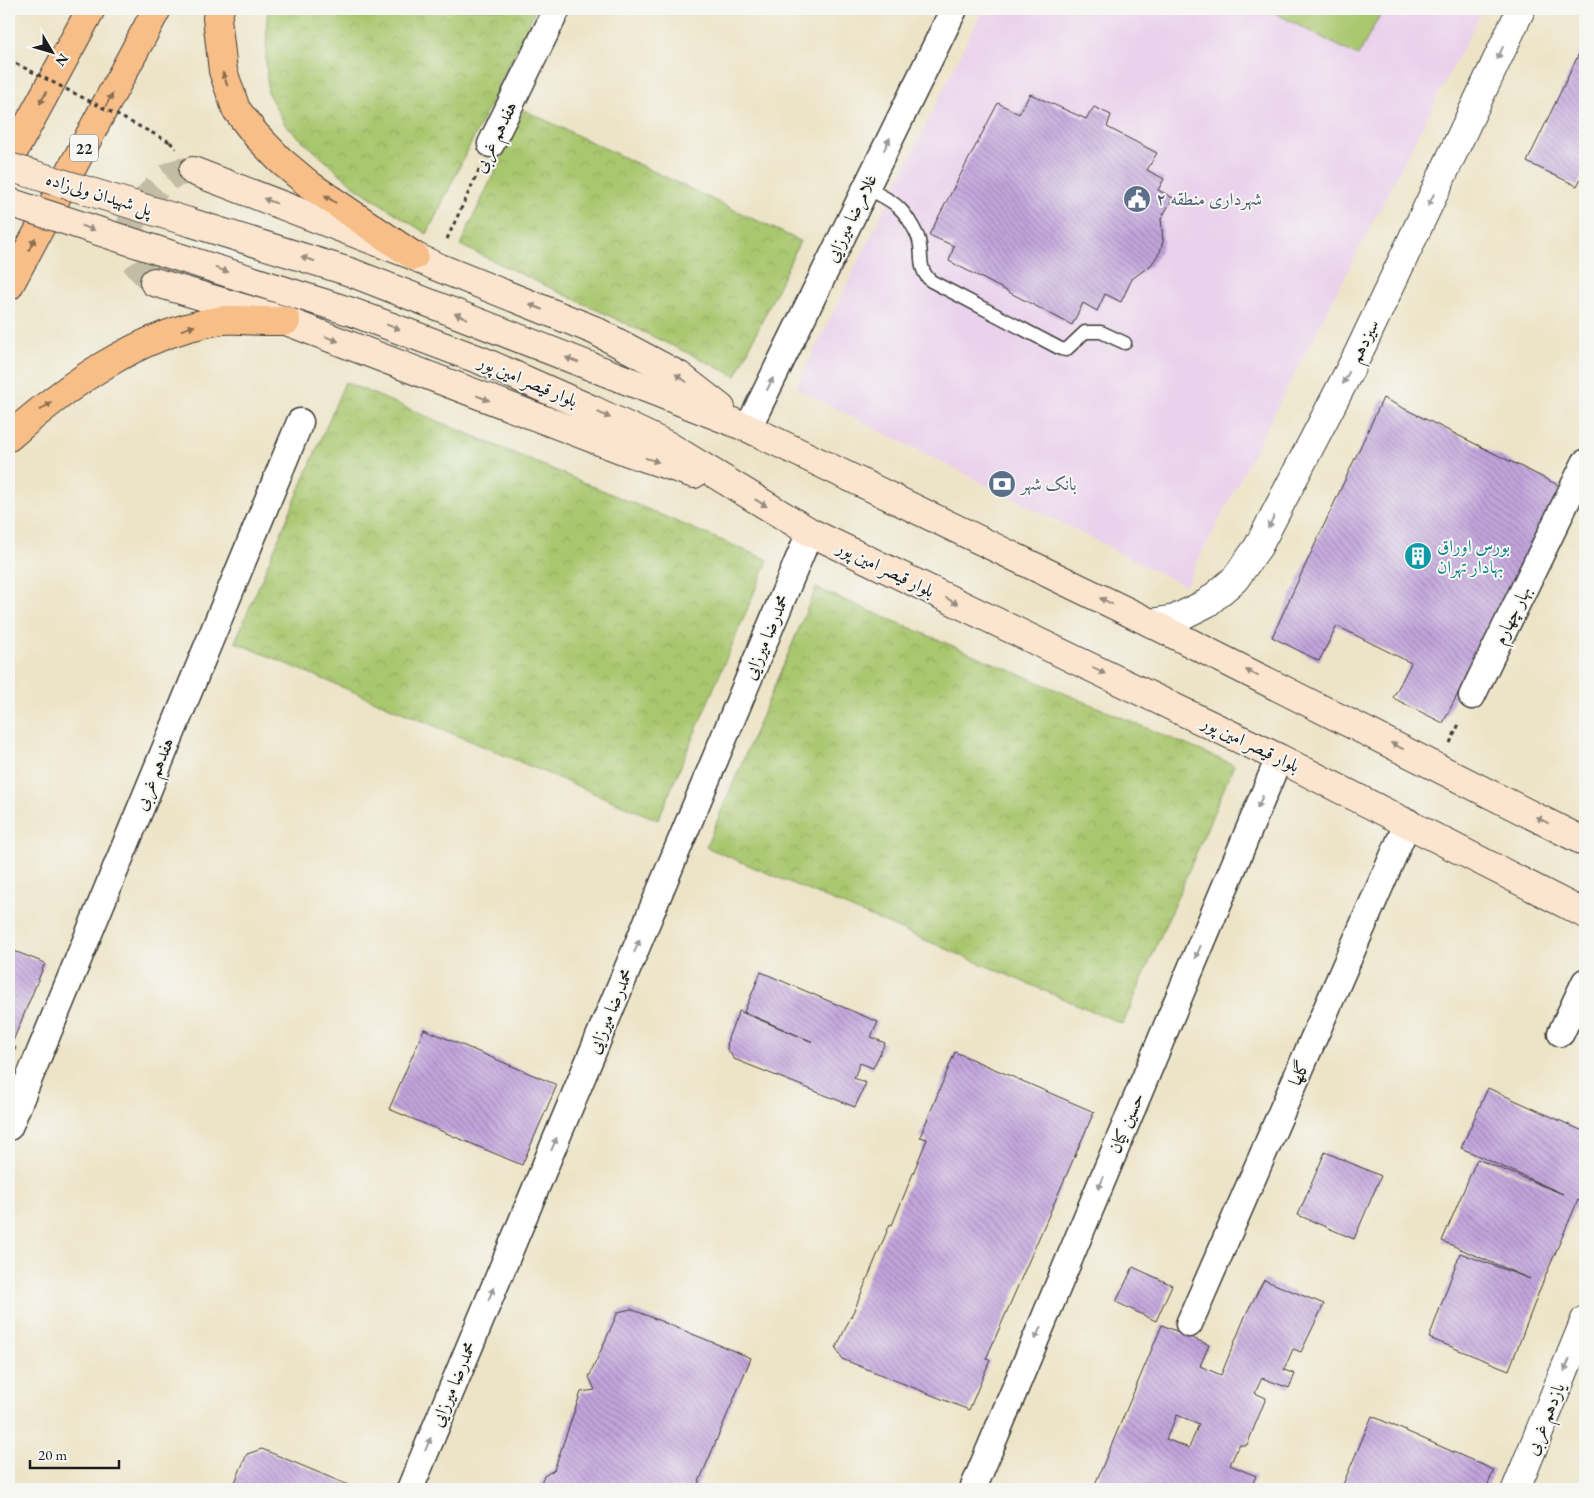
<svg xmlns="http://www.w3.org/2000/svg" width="1594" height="1498" font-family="'EB Garamond',Amiri,serif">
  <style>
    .built { fill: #ead1ec }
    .park { fill: url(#park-crowns); stroke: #627245 }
    .pitch { fill: #a9c76e; stroke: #627245 }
    .building { fill: url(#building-back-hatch); fill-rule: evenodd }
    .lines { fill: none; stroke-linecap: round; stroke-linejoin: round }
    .secondary-tunnel { stroke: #c3bca5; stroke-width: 28; stroke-dasharray: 28 14; stroke-linecap: butt }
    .service-casing { stroke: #3b3a36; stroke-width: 15 }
    .minor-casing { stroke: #3b3a36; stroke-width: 29 }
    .tertiary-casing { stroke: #3b3a36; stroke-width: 30 }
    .secondary-casing { stroke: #3b3a36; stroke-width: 30 }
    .trunk-casing { stroke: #3b3a36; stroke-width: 30 }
    .path { stroke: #3b3a36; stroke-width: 3; stroke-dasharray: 4 4; stroke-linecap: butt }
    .service { stroke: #fff; stroke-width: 12 }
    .minor { stroke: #fff; stroke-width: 26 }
    .tertiary { stroke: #fff; stroke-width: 28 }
    .secondary { stroke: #fce5cf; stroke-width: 28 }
    .trunk { stroke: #f7be88; stroke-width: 28 }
    .secondary-bridge-casing { stroke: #3b3a36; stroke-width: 30; stroke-linecap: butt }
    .path-bridge { stroke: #3b3a36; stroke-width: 3; stroke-dasharray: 4 4; stroke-linecap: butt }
    .secondary-bridge { stroke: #fce5cf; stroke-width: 28 }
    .oneway { fill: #999 }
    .oneway2 { fill: #8a6d52 }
    .oneway3 { fill: #978b7e }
    .labels { text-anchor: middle; stroke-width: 4; stroke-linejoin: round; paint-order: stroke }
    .shield { fill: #f6f6f2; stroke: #5d5d5c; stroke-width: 1 }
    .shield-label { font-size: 16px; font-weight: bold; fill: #1c1c1c }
    .street-label { font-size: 18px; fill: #1c1c1c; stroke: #f6f6f2 }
    .service-label { font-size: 18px; fill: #4e5e75; stroke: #f6f6f2; text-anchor: start }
    .culture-label { font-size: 18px; fill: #0d838f; stroke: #f6f6f2; text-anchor: start }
  </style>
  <defs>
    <pattern id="park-crowns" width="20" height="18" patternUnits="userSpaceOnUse" patternTransform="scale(1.25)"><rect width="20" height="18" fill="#a9c76e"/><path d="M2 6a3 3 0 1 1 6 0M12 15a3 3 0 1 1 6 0" fill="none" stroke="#91aa5f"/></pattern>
    <pattern id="building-back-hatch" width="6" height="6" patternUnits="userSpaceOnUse" patternTransform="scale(1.25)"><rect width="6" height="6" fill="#c2a4dc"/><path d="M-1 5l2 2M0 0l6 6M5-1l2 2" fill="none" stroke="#9d85b2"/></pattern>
  </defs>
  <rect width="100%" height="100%" fill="#f6f6f2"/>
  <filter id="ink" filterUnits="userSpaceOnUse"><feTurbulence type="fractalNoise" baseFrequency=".02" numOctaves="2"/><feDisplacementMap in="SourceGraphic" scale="10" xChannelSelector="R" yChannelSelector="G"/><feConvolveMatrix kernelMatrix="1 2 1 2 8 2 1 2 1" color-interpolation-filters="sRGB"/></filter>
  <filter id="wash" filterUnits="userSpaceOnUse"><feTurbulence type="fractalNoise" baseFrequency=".0096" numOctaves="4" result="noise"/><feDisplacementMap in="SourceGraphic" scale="20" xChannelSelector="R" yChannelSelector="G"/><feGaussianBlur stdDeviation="1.12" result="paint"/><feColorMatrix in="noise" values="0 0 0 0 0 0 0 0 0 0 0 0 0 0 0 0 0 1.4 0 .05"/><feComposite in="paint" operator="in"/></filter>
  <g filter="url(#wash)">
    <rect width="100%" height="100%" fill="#ede4c7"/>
    <!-- built -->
    <path class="built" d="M983 9H1483L1185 586 796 388Z"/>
    <!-- park -->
    <g class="park">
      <path d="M270 9H536L427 234 355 187 286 126 268 93 266 62 267 15Z"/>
      <path d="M524 110 800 241 736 376 460 245Z"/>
      <path d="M345 382 768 560 658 820 235 642Z"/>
      <path d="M816 588 1234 765 1123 1024 706 847Z"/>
    </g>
    <!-- pitch -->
    <path class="pitch" d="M1267 9H1383L1358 56Z"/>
    <g id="blocks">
      <!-- building -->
      <g class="building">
        <path d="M1585 41V170L1577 186 1527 162Z"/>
        <path d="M1030 94 1086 119 1094 107 1111 115 1107 127 1157 153 1147 170 1164 179 1158 190 1173 198 1161 219 1163 241 1160 252 1151 265 1132 279 1121 302 1105 294 1097 311 1083 303 1072 325 949 261 954 246 929 235 998 103 1019 114Z"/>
        <path d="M1383 398 1562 487 1443 723 1393 698 1411 663 1337 626 1319 661 1272 637Z"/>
        <path d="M9 949 45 963 11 1046 16 1048 9 1064Z"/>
        <path d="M761 972 878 1022 871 1037 885 1043 873 1068 860 1063 854 1078 866 1083 855 1107 734 1059 727 1049 728 1038 739 1011 813 1042 744 1012Z"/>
        <path d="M424 1029 557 1085 522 1165 389 1109Z"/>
        <path d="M955 1052 1094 1112 986 1359 990 1360 969 1410 842 1359 836 1348 856 1306 890 1224 892 1225 927 1139 920 1137Z"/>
        <path d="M1488 1088 1585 1132V1204L1578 1200 1542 1284 1509 1370 1429 1338 1460 1253 1530 1279 1442 1241 1477 1159 1563 1194 1461 1148Z"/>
        <path d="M1325 1152 1381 1176 1354 1239 1298 1215Z"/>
        <path d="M1133 1267 1172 1285 1156 1321 1116 1302Z"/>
        <path d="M1264 1280 1324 1304 1301 1352 1293 1349 1284 1370 1295 1374 1289 1388 1262 1378 1255 1393 1266 1398 1247 1445H1239L1230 1465 1256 1476 1250 1489H1093L1162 1325 1209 1345 1200 1366 1221 1375 1246 1314ZM1177 1415 1199 1424 1189 1448 1166 1439Z"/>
        <path d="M631 1309 751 1358 696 1489H538L544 1476 554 1470 581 1392 595 1390 589 1377 618 1312Z"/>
        <path d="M1372 1416 1494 1470 1486 1489H1341Z"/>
        <path d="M262 1449 358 1489H232L247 1454Z"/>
      </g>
    </g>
  </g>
  <g filter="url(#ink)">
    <use href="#blocks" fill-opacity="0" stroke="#3b3a36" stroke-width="1"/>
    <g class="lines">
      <!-- secondary-tunnel -->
      <path class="secondary-tunnel" d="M154 282C147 274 135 265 132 255 129 245 129 225 134 216 137 210 142 205 146 200 160 183 169 170 193 171"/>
      <!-- service casing -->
      <g class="service-casing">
        <path id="service" d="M866 187C876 194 891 199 899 208 906 214 914 228 918 237 924 253 916 268 931 281L1061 349 1066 350 1085 332H1101L1125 343"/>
      </g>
      <!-- minor casing -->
      <g class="minor-casing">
        <g id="minor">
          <path d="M491 144 557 9"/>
          <path d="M748 428 954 9"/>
          <path d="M1472 696 1585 463"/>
          <path d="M1561 1033 1585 982"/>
          <path d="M9 1127 300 422"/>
          <path d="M1189 1324 1408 822"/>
          <path d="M410 1489 810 532"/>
          <path d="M973 1489 1279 758"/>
        </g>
      </g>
      <!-- tertiary casing -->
      <g class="tertiary-casing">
        <g id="tertiary">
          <path d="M1151 623 1175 619 1207 603 1235 579 1258 547 1358 354 1521 9"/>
          <path d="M1516 1489 1585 1320"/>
        </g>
      </g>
      <!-- secondary casing -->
      <g class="secondary-casing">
        <g id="secondary">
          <path d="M193 171 414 256 435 266 594 330 680 376 721 408"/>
          <path d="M189 222 350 272 748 428 1151 623 1585 842"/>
          <path d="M175 256 352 312 480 360 593 410 667 445 810 532 1279 758 1585 914"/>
          <path d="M154 282 286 321 628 452 694 474"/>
        </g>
      </g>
      <!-- trunk casing -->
      <g class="trunk-casing">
        <g id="trunk">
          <path d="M220 9 217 18 223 71 236 109 256 135 280 160 311 186 414 256"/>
          <path d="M9 160 91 9"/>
          <path d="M9 286 157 9"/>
          <path d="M9 437C68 385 138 334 217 321 225 319 233 320 240 320 256 321 271 321 286 321"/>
        </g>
      </g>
      <!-- path -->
      <g class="path">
        <path d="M170 142 176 149"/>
        <path d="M447 239 479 170"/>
        <path d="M1450 743 1460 722"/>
      </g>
      <!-- service -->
      <use href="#service" class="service"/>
      <!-- minor -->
      <use href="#minor" class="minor"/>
      <!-- tertiary -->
      <use href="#tertiary" class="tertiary"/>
      <!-- secondary -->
      <use href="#secondary" class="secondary"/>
      <!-- trunk -->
      <use href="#trunk" class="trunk"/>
      <!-- secondary-bridge casing -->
      <g class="secondary-bridge-casing">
        <g id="secondary-bridge">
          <path d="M9 167 189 222"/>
          <path d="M9 202 175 256"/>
        </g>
      </g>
      <!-- path-bridge -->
      <path class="path-bridge" d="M9 60 170 142"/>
      <!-- secondary-bridge -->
      <use href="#secondary-bridge" class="secondary-bridge"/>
    </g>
    <!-- one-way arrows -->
    <defs><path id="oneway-solid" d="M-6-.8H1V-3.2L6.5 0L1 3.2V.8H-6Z" transform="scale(1.25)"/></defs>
    <g class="oneway">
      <use href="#oneway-solid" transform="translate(1500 53) rotate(115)"/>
      <use href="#oneway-solid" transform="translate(887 144) rotate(-64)"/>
      <use href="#oneway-solid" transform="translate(1431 200) rotate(115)"/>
      <use href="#oneway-solid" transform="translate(1346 378) rotate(117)"/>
      <use href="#oneway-solid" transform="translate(770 384) rotate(-64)"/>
      <use href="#oneway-solid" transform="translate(1271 522) rotate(117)"/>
      <use href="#oneway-solid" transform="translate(1260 802) rotate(113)"/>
      <use href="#oneway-solid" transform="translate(637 946) rotate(-67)"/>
      <use href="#oneway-solid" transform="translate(1198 952) rotate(113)"/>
      <use href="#oneway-solid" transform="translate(554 1144) rotate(-67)"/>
      <use href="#oneway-solid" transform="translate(1101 1183) rotate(113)"/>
      <use href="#oneway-solid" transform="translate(491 1294) rotate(-67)"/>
      <use href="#oneway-solid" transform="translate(1038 1333) rotate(113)"/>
      <use href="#oneway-solid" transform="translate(1567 1365) rotate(112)"/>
      <use href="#oneway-solid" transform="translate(428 1444) rotate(-67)"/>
    </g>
    <g class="oneway2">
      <use href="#oneway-solid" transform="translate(225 79) rotate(-110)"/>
      <use href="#oneway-solid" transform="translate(43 98) rotate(119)"/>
      <use href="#oneway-solid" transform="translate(109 100) rotate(-62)"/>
      <use href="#oneway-solid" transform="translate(330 199) rotate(-146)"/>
      <use href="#oneway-solid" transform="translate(32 244) rotate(-62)"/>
      <use href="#oneway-solid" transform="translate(188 328) rotate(-17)"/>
      <use href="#oneway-solid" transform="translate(46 406) rotate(-36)"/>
    </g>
    <g class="oneway3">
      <use href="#oneway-solid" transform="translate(270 201) rotate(-159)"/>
      <use href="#oneway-solid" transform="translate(88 228) rotate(18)"/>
      <use href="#oneway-solid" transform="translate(308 259) rotate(-163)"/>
      <use href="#oneway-solid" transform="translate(222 270) rotate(18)"/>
      <use href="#oneway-solid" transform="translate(536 307) rotate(-158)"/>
      <use href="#oneway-solid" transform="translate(461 316) rotate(-158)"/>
      <use href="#oneway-solid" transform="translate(393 327) rotate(21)"/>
      <use href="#oneway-solid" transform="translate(332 339) rotate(21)"/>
      <use href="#oneway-solid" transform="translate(572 360) rotate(-159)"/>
      <use href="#oneway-solid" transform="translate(681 378) rotate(-145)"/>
      <use href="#oneway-solid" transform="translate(483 398) rotate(21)"/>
      <use href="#oneway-solid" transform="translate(604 415) rotate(25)"/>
      <use href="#oneway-solid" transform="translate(652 460) rotate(18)"/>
      <use href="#oneway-solid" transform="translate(761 503) rotate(31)"/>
      <use href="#oneway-solid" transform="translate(952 601) rotate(26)"/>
      <use href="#oneway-solid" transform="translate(1106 601) rotate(-154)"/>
      <use href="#oneway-solid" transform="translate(1099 671) rotate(26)"/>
      <use href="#oneway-solid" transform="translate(1252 673) rotate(-153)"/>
      <use href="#oneway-solid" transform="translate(1397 746) rotate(-153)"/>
      <use href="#oneway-solid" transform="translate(1542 820) rotate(-153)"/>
    </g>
  </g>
  <!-- icons -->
  <defs>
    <g id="civic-disc" transform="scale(1.4375)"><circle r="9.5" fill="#5c6f8a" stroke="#f6f6f2"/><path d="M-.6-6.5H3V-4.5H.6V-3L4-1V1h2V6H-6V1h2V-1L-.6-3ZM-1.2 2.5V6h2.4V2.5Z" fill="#fff"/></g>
    <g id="bank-disc" transform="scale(1.4375)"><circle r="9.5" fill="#5c6f8a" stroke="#f6f6f2"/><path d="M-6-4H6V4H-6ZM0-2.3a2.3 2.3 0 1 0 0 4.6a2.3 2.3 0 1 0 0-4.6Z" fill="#fff"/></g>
    <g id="building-disc" transform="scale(1.4375)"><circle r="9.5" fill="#0f9aa8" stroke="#f6f6f2"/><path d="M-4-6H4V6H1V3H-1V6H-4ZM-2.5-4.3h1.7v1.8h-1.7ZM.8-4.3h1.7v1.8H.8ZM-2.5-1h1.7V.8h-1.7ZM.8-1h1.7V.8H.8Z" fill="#fff"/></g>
  </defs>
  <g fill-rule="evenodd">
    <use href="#civic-disc" x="1137" y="199"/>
    <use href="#bank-disc" x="1002" y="484"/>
    <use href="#building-disc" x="1418" y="556"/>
  </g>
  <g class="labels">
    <!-- shield labels -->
    <rect class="shield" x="70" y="134.5" width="28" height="27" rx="4"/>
    <g class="shield-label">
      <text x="84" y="154">22</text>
    </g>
    <!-- street labels -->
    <g class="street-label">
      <text transform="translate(495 137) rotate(-64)" y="6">هفدهم غربی</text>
      <text transform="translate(99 194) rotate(17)" y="6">پل شهیدان ولی‌زاده</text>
      <text transform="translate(851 218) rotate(-64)" y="6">غلامرضا میرزایی</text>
      <text transform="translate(1364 341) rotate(-64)" y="6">سیزدهم</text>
      <text transform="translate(528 381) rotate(23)" y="6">بلوار قیصر امین پور</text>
      <text transform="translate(886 569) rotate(26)" y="6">بلوار قیصر امین پور</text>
      <text transform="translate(1512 615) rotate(-64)" y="6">بهار چهارم</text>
      <text transform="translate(766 637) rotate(-67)" y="6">محمدرضا میرزایی</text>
      <text transform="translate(1251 744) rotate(26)" y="6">بلوار قیصر امین پور</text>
      <text transform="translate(154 774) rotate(-68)" y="6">هفدهم غربی</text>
      <text transform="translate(610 1011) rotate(-67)" y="6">محمدرضا میرزایی</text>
      <text transform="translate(1299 1073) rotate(-66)" y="6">گلها</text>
      <text transform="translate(1126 1123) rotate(-67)" y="6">حسین کیان</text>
      <text transform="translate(453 1384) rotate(-67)" y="6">محمدرضا میرزایی</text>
      <text transform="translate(1545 1419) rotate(-68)" y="6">یازدهم غربی</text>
    </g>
    <!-- service labels -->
    <g class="service-label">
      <text x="1156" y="205">شهرداری منطقه ۲</text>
      <text x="1021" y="490">بانک شهر</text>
    </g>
    <!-- culture labels -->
    <g class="culture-label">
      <text x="1437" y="552">بورس اوراق<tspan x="1437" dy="21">بهادار تهران</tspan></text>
    </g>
  </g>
  <!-- margin -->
  <rect width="1594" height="1498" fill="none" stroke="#f6f6f2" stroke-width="30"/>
  <!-- north arrow -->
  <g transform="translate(52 52) rotate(128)" stroke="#f6f6f2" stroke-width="4" paint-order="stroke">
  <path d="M0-4L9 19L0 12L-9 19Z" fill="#1c1c1c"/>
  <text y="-8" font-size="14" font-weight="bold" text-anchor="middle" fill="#1c1c1c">N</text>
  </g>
  <!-- scale -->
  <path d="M30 1460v8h89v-8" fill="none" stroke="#1c1c1c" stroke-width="2.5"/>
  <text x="38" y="1460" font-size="15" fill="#1c1c1c" stroke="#f6f6f2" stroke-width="4" paint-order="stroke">20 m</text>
</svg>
